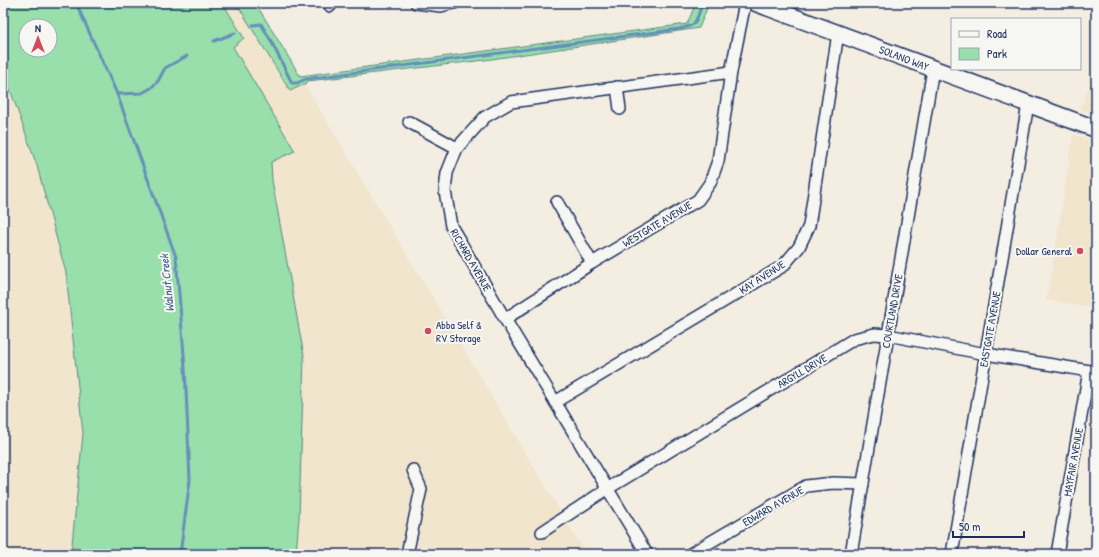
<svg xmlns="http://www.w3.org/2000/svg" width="1099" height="557" font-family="'Patrick Hand',sans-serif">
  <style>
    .built { fill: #f2e5ce }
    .green { fill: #98dfac; stroke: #5a8785; fill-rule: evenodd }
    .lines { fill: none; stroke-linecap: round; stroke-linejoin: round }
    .stream { stroke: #6590ba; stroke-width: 3 }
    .street-casing { stroke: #1b2f5e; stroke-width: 14 }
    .secondary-casing { stroke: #1b2f5e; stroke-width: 19 }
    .street { stroke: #f6f6f2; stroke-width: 11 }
    .secondary { stroke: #f6f6f2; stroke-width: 16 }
    .poi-dot { fill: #d1495b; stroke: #f6f6f2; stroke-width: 1.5 }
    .labels { text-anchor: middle; stroke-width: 4; stroke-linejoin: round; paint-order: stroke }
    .street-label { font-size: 11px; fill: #1b2f5e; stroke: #f6f6f2 }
    .poi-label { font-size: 11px; fill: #1b2f5e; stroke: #f6f6f2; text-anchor: end }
    .water-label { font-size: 12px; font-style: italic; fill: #3a5884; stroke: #f6f6f2 }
  </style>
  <rect width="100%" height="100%" fill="#f4eee2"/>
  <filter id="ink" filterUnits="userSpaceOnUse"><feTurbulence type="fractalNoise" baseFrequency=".025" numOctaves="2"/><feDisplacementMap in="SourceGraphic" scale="8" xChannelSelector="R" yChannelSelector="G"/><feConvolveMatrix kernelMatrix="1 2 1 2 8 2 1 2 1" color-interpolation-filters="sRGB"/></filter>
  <g filter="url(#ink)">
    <!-- built -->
    <g class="built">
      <path d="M217 3H239L237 5 290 91 305 84 586 554H296L299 518 274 197 272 180 271 162 295 151 233 47 244 38 224 5Z"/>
      <path d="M1096 68V115L1080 109Z"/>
      <path d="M3 69 37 166 66 273 83 434 71 554H3Z"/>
      <path d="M1073 134 1096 142V309L1046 300 1051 276Z"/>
    </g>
    <!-- green -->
    <g class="green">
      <path d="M3 3H217L224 5 244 38 233 47 295 151 271 162 272 180 304 356 299 518 296 554H71L83 434 66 273 37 166 3 69ZM26 26H50V50H26Z"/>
      <path d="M696 3H709L699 28 485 60 308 81 305 84 290 91 237 4H256L300 76 687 24Z"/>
    </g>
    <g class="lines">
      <!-- stream -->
      <g class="stream">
        <path d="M76 3 117 94 176 257 185 367 190 480 180 554"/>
        <path d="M253 25 261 24 270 39 292 83H297L306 79 679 29C697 25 695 24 701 7"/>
        <path d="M214 41 235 33"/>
        <path d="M117 94 142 93 151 88 158 81 165 68 187 56"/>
      </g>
      <!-- street casing -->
      <g class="street-casing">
        <g id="street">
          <path d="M416 3 441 6 454 3"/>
          <path d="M330 6 332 3"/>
          <path d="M617 87 620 109"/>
          <path d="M409 122 457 148"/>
          <path d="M557 202 592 263"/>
          <path d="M505 319 592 263 698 200 710 183 718 161 731 72 745 3"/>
          <path d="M555 402 783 266 799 247 809 226 838 33"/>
          <path d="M542 532 607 489 854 339 874 334 888 335 986 354 1096 372"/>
          <path d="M407 554 421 489 413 470"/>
          <path d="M647 554 505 319 451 226 445 191 447 173 457 148 485 117 511 102 731 72"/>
          <path d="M690 554 806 486 833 483 863 484"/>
          <path d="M851 554 933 69"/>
          <path d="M952 554 1028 104"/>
          <path d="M1057 554 1089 371"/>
        </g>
      </g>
      <!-- secondary casing -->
      <g class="secondary-casing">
        <path id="secondary" d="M756 3 1096 129"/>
      </g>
      <!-- street -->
      <use href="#street" class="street"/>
      <!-- secondary -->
      <use href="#secondary" class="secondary"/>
    </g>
  </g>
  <!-- markers -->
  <g class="poi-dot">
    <circle cx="1080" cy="251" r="4"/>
    <circle cx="428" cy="331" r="4"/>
  </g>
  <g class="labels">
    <!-- street labels -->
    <g class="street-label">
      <text transform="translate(904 58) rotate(21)" y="4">SOLANO WAY</text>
      <text transform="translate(657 224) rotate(-31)" y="4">WESTGATE AVENUE</text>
      <text transform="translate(471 260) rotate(60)" y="4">RICHARD AVENUE</text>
      <text transform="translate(762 277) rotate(-33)" y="4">KAY AVENUE</text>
      <text transform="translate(892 311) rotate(-80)" y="4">COURTLAND DRIVE</text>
      <text transform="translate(990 329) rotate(-80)" y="4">EASTGATE AVENUE</text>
      <text transform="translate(802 371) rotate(-31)" y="4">ARGYLL DRIVE</text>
      <text transform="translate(1073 462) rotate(-80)" y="4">MAYFAIR AVENUE</text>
      <text transform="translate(773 506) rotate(-30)" y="4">EDWARD AVENUE</text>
    </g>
    <!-- poi labels -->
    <g class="poi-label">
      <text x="1072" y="255">Dollar General</text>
      <text x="436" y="329" text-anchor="start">Abba Self &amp;<tspan x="436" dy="13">RV Storage</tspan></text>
    </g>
    <!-- water labels -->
    <g class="water-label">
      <text transform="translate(167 283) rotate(-96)" y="4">Walnut Creek</text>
    </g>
  </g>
  <!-- margin -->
  <rect width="1099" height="557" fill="none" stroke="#f6f6f2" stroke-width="16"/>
  <rect x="8" y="8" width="1083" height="541" fill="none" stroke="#1b2f5e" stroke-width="1.5" filter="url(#ink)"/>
  <!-- legend -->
  <rect x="951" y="18" width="130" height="52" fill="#f6f6f2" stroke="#9ea6b7"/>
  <rect x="959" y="31" width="20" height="6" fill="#f6f6f2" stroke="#9ea6b7"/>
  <text x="987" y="38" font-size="12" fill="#1b2f5e">Road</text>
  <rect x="959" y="48" width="20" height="12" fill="#98dfac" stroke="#9ea6b7"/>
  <text x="987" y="58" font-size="12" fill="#1b2f5e">Park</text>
  <!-- north arrow -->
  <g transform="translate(38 38)"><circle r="19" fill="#f6f6f2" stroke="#9ea6b7"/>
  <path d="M0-3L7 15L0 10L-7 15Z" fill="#d1495b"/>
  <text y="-6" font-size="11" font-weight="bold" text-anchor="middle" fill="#1b2f5e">N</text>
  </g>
  <!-- scale -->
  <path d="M953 531v6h71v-6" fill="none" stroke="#1b2f5e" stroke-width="2"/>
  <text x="959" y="531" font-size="12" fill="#1b2f5e" stroke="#f6f6f2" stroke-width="3" paint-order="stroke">50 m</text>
</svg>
